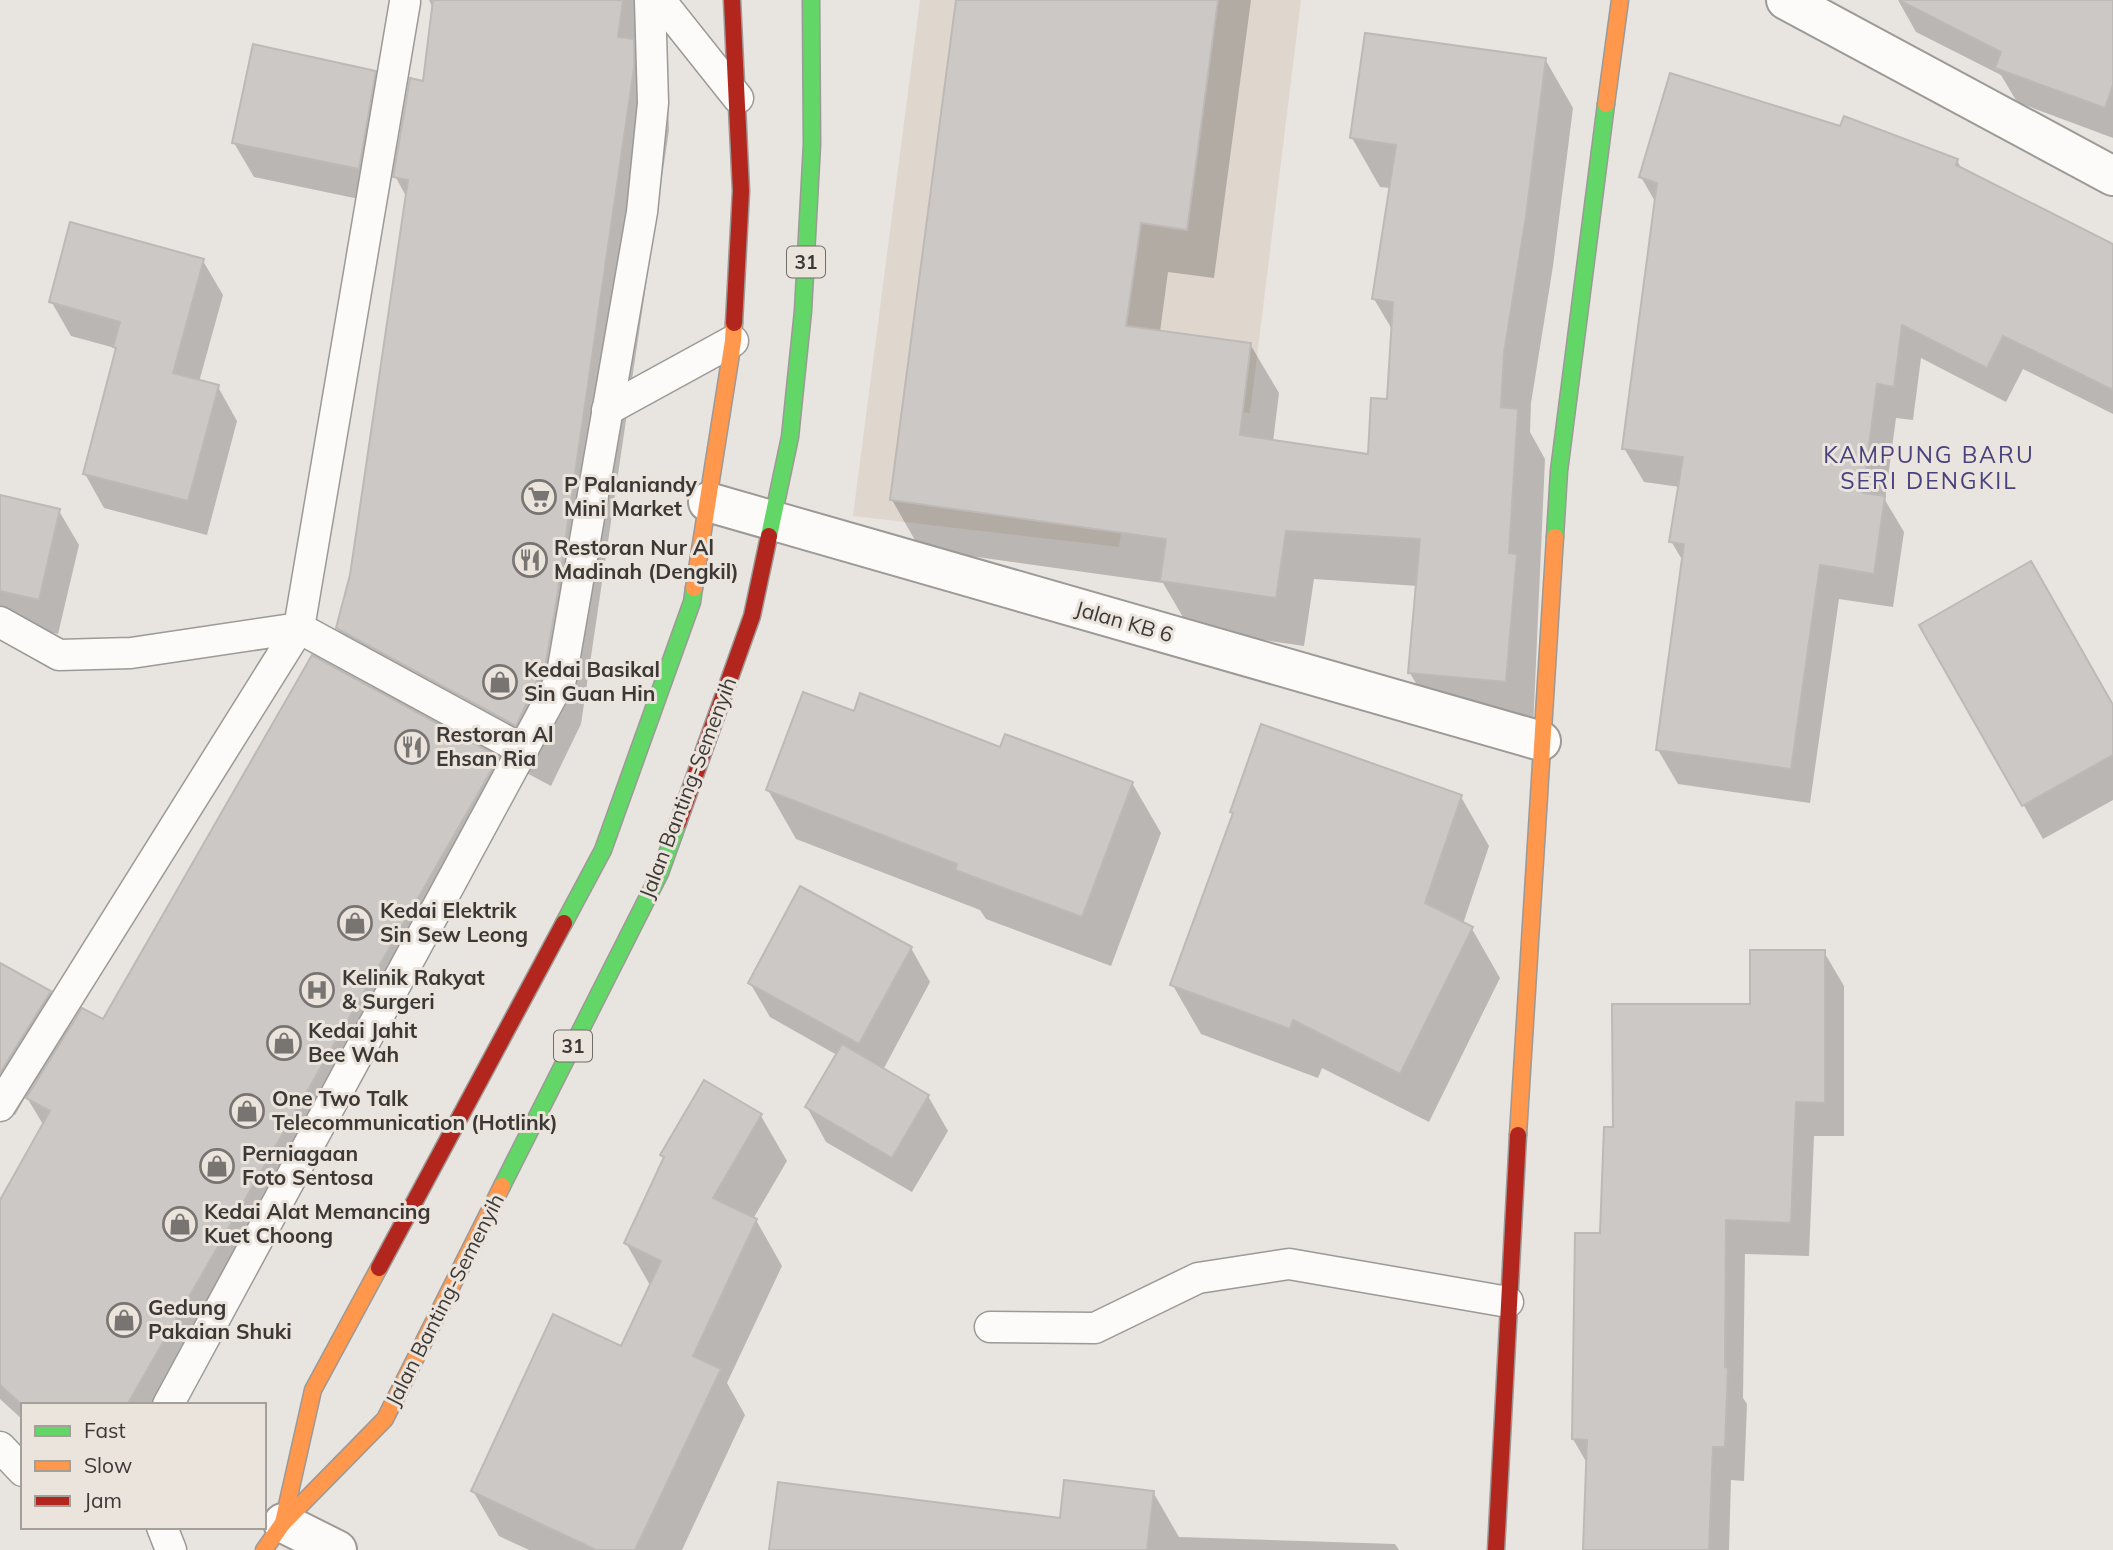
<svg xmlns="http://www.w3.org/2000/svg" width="2113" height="1550" font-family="Mulish,sans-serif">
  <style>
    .built { fill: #dfd6ce }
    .shadow { fill: #0003 }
    .building { fill: #cbc8c6; stroke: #bcb9b6; stroke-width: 2 }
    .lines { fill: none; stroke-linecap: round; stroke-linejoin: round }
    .lane-casing { stroke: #9c9996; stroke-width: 33 }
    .street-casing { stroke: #9c9996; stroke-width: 42 }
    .fast-casing { stroke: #9c9996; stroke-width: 19 }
    .slow-casing { stroke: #9c9996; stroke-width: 19 }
    .jam-casing { stroke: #9c9996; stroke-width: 19 }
    .lane { stroke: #fcfbfa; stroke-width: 30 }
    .street { stroke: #fcfbfa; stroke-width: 38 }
    .fast { stroke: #63d668; stroke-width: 16 }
    .slow { stroke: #ff974d; stroke-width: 16 }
    .jam { stroke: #b3261e; stroke-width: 16 }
    .labels { text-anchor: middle; stroke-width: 6; stroke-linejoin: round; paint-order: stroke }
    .shield { fill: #ebe4dc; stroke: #706c68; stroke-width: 2 }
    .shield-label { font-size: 19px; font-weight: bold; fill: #3b3836 }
    .poi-label { font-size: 21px; font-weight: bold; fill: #3b3836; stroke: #ebe4dc; text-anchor: start }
    .street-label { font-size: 21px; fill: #3b3836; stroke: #ebe4dc }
    .neighbourhood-label { font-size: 23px; letter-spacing: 2px; fill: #46427f; stroke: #ebe4dc }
  </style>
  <rect width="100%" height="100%" fill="#e8e4e0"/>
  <!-- built -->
  <path class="built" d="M920 0H1301L1250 413 1141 398 1119 547 853 516Z"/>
  <!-- shadow -->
  <g class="shadow">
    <path d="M429 0H658L655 80 668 102 669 130 581 724 551 786 497 757 517 792 165 1405H23V1420L0 1399V1203L44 1126 26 1096 15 1115 0 1107V965L50 992 71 1029 104 1021 374 691 337 628 352 575 407 198 395 176 424 83 434 10Z"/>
    <path d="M959 0H1251L1214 278 1168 272 1160 332 1250 344 1279 393 1273 442 1369 456 1389 401 1393 331 1374 299 1391 188 1380 187 1352 138 1545 59 1573 108 1553 266 1531 403 1530 432 1545 459 1533 730 1438 722 1410 673 1418 586 1314 579 1304 646 1190 629 1163 583 920 549 892 500Z"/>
    <path d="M1898 0H2113V138L2017 102 2001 75 1916 32Z"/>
    <path d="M374 72 394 107 378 203 254 177 234 143Z"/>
    <path d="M1772 107 1957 160 1962 170 2113 248V414L2023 369 2006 402 1921 358 1913 420 1896 418 1885 500 1904 532 1893 607 1839 599 1810 803 1678 784 1658 750 1684 563 1671 541 1680 487 1644 482 1624 448 1656 203 1641 177Z"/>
    <path d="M203 261 223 295 199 382 218 387 237 421 207 535 104 508 85 474 117 351 115 348 71 336 51 301Z"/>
    <path d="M0 497 59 511 79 545 58 634 0 620Z"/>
    <path d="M1921 626 2113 708V800L2043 839Z"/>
    <path d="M855 713 1132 783 1161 833 1111 966 986 919 980 910 796 839 768 790Z"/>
    <path d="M1461 797 1489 846 1463 924 1472 929 1500 978 1429 1122 1322 1068 1318 1078 1201 1034 1172 984 1234 816 1232 812Z"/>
    <path d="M911 948 930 982 883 1070 928 1096 948 1131 912 1192 826 1142 807 1107 837 1055 770 1017 750 983Z"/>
    <path d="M1824 952 1844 986V1136H1814L1809 1256 1745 1254 1743 1398 1747 1404 1744 1481 1731 1480 1729 1550H1585L1588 1465 1573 1439 1615 1129 1751 1006Z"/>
    <path d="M761 1116 787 1161 753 1219 756 1220 782 1266 727 1383 745 1415 682 1550H529L499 1536 473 1491 622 1349 651 1287 626 1243 665 1160 662 1155Z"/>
    <path d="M1153 1492 1179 1537 1395 1544 1399 1550H771L1061 1520Z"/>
  </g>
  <!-- building -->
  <g class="building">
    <path d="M433 0H623L618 37 634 39V68L556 604 546 662 516 726 336 628 350 575 408 180 393 177 410 78 423 81Z"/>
    <path d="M956 0H1218L1187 230 1141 223 1126 326 1251 343 1240 435 1368 454 1371 398 1387 399 1393 302 1372 299 1396 145 1350 138 1365 33 1546 58 1526 216 1504 353 1501 407 1518 409 1509 553 1517 554 1506 682 1408 673 1420 539 1286 531 1276 598 1160 581 1166 539 890 500Z"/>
    <path d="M1899 0H2113V85L2105 108 1995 68 2001 52Z"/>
    <path d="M253 44 376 71 359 169 232 143Z"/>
    <path d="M1670 73 1840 126 1844 116 1958 159 1956 165 2113 244V390L2003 336 1987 368 1902 325 1894 387 1877 384 1863 493 1885 496 1874 574 1820 565 1791 769 1656 750 1684 544 1669 542 1683 457 1622 449 1657 183 1639 177Z"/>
    <path d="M70 222 204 259 173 373 219 385 188 501 83 474 116 348 113 347 120 322 49 302Z"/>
    <path d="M0 495 60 509 39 600 0 591Z"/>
    <path d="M2031 561 2113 705V755L2022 806 1919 625Z"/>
    <path d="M312 655 499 757 127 1405H22L0 1385V1200L50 1111 26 1098 82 1008 103 1019Z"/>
    <path d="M803 692 854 711 860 693 1000 747 1005 734 1133 782 1082 917 955 870 957 864 766 790Z"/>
    <path d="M1261 724 1462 795 1425 903 1473 927 1400 1074 1293 1020 1290 1029 1170 985 1233 813 1230 812Z"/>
    <path d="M800 886 912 947 859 1044 748 983Z"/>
    <path d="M1750 950H1825V1103L1796 1102 1791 1223 1726 1220 1725 1367 1728 1368 1725 1447H1713L1709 1550H1583L1587 1440 1572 1439 1575 1233H1600L1604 1127H1613L1612 1004H1750Z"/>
    <path d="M0 963 51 991 0 1073Z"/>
    <path d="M842 1044 929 1095 892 1158 805 1107Z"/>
    <path d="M704 1080 762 1114 713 1198 757 1219 693 1356 721 1369 635 1550H596L471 1491 553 1314 621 1346 661 1261 624 1243 664 1157 660 1155Z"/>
    <path d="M1064 1480 1154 1491 1147 1550H769L778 1482 1060 1518Z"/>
  </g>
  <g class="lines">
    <!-- lane casing -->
    <g class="lane-casing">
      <g id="lane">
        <path d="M660 0 738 98"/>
        <path d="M607 410 733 341"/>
        <path d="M0 622 59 655 131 653 299 628 523 750"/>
        <path d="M0 1106 299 628 405 2"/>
        <path d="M990 1327 1095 1328 1198 1278 1289 1264 1508 1302"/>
        <path d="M168 1405 561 679 642 212 653 103 650 0"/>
        <path d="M0 1447 23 1471"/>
        <path d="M162 1527 171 1550"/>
      </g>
    </g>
    <!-- street casing -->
    <g class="street-casing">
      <g id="street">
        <path d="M1786 0 2113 176"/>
        <path d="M708 502 1541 741"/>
        <path d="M283 1523 337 1550"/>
      </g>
    </g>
    <!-- fast casing -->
    <g class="fast-casing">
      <g id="fast">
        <path d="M769 536 790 437 803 311 812 144 811 0"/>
        <path d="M1555 537 1559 471 1606 104"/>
        <path d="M564 923 603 850 692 602 694 588"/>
        <path d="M502 1186 660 873 678 823"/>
      </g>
    </g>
    <!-- slow casing -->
    <g class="slow-casing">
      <g id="slow">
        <path d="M1606 104 1620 0"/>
        <path d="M694 588 733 341 734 323"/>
        <path d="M1518 1135 1555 537"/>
        <path d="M283 1523 313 1390 379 1268"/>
        <path d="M264 1550 283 1523 385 1419 502 1186"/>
      </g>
    </g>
    <!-- jam casing -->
    <g class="jam-casing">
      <g id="jam">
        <path d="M732 0 741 191 734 323"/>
        <path d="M678 823 752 616 769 536"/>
        <path d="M379 1268 564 923"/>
        <path d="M1496 1550 1518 1135"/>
      </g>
    </g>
    <!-- lane -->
    <use href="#lane" class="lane"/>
    <!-- street -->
    <use href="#street" class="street"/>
    <!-- fast -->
    <use href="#fast" class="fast"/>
    <!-- slow -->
    <use href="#slow" class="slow"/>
    <!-- jam -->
    <use href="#jam" class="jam"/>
  </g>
  <!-- icons -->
  <defs>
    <g id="supermarket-ring" transform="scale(1.75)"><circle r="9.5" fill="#ebe4dc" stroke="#787472" stroke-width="1.5"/><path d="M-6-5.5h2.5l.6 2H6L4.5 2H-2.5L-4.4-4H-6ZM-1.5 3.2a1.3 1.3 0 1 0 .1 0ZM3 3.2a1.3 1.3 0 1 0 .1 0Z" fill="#787472"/></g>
    <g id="restaurant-ring" transform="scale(1.75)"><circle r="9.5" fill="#ebe4dc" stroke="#787472" stroke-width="1.5"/><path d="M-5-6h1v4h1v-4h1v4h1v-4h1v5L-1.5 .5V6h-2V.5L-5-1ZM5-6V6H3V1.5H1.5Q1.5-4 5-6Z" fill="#787472"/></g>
    <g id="shop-ring" transform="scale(1.75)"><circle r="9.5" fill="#ebe4dc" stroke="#787472" stroke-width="1.5"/><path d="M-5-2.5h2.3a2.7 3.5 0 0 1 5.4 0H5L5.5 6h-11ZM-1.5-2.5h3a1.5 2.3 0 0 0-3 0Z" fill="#787472"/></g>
    <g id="hospital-ring" transform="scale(1.75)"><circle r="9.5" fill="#ebe4dc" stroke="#787472" stroke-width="1.5"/><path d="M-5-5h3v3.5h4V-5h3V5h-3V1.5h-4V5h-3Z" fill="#787472"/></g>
  </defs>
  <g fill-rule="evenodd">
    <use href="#supermarket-ring" x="539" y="497"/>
    <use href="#restaurant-ring" x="530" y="560"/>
    <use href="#shop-ring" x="500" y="682"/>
    <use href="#restaurant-ring" x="412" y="747"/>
    <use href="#shop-ring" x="355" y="923"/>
    <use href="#hospital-ring" x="317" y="990"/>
    <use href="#shop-ring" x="284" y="1043"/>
    <use href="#shop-ring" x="247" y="1111"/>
    <use href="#shop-ring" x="217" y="1166"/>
    <use href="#shop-ring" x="180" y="1224"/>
    <use href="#shop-ring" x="124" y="1320"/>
  </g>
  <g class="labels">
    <!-- shield labels -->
    <g class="shield">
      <rect x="787" y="246.5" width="38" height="31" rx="5"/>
      <rect x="554" y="1030.5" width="38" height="31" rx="5"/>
    </g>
    <g class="shield-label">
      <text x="806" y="269">31</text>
      <text x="573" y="1053">31</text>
    </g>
    <!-- poi labels -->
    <g class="poi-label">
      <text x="564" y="492">P Palaniandy<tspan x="564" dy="24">Mini Market</tspan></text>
      <text x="554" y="555">Restoran Nur Al<tspan x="554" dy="24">Madinah (Dengkil)</tspan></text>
      <text x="524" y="677">Kedai Basikal<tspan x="524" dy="24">Sin Guan Hin</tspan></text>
      <text x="436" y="742">Restoran Al<tspan x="436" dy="24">Ehsan Ria</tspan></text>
      <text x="380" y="918">Kedai Elektrik<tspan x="380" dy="24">Sin Sew Leong</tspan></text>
      <text x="342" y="985">Kelinik Rakyat<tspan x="342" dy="24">&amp; Surgeri</tspan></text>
      <text x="308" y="1038">Kedai Jahit<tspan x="308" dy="24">Bee Wah</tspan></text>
      <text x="272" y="1106">One Two Talk<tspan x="272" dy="24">Telecommunication (Hotlink)</tspan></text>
      <text x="242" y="1161">Perniagaan<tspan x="242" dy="24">Foto Sentosa</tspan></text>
      <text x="204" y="1219">Kedai Alat Memancing<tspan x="204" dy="24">Kuet Choong</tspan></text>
      <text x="148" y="1315">Gedung<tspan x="148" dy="24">Pakaian Shuki</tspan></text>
    </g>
    <!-- street labels -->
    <g class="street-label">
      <text transform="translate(1124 622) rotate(16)" y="7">Jalan KB 6</text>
      <text transform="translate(688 788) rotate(-69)" y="7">Jalan Banting-Semenyih</text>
      <text transform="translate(445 1300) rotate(-63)" y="7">Jalan Banting-Semenyih</text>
    </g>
    <!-- neighbourhood labels -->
    <g class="neighbourhood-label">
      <text x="1929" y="463">KAMPUNG BARU<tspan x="1929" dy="26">SERI DENGKIL</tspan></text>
    </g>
  </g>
  <!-- legend -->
  <rect x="21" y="1403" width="245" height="126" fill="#ebe4dc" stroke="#a59f9a" stroke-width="2"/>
  <rect x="35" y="1426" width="35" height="10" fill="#63d668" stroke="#a59f9a" stroke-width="2"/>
  <text x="84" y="1438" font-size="21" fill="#3b3836">Fast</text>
  <rect x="35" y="1461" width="35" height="10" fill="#ff974d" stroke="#a59f9a" stroke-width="2"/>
  <text x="84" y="1473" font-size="21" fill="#3b3836">Slow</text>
  <rect x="35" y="1496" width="35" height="10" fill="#b3261e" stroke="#a59f9a" stroke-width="2"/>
  <text x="84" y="1508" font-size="21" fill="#3b3836">Jam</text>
</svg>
